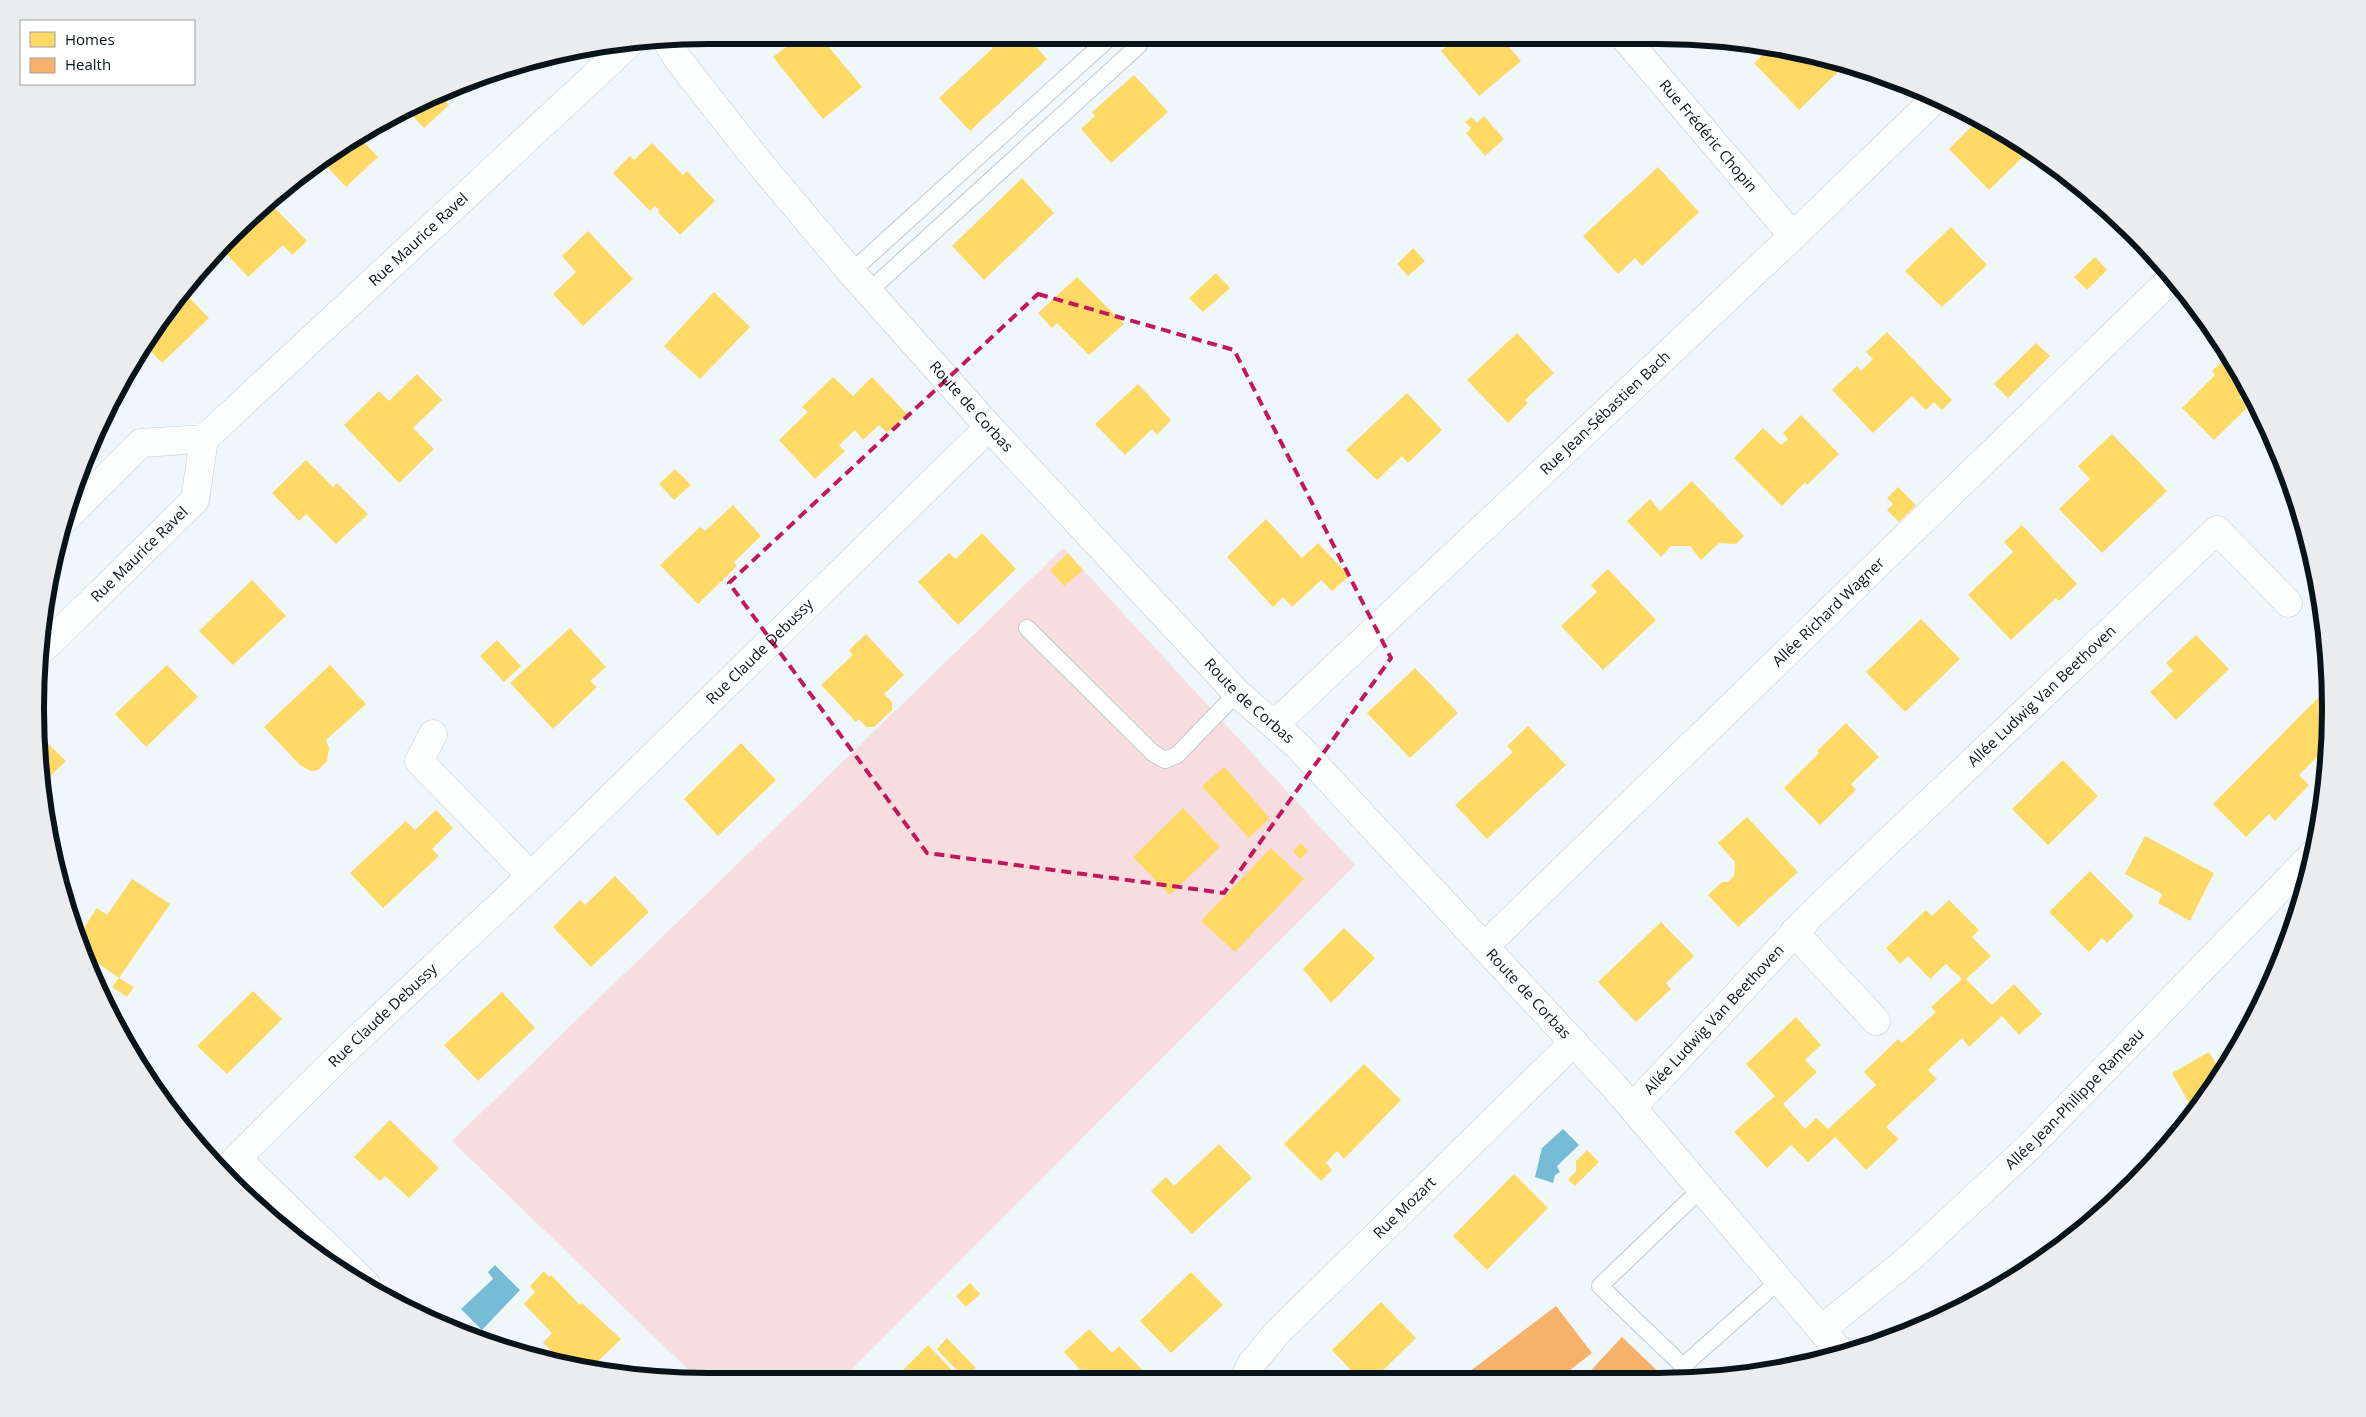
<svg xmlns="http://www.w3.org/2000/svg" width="2366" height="1417" font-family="'Open Sans',sans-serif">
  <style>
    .green { fill: #f7dddf }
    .water { fill: #77bcd6 }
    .homes { fill: #ffd966 }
    .health { fill: #f6b26b }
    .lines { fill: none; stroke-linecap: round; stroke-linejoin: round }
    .service-casing { stroke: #c0cace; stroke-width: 18 }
    .minor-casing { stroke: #c0cace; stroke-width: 29 }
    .tertiary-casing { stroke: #c0cace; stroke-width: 29 }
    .service { stroke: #fdfefe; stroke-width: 16 }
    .minor { stroke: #fdfefe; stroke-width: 28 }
    .tertiary { stroke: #fdfefe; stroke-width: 28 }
    .marked { fill: none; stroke: #c2185b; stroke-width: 4; stroke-dasharray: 10 6; stroke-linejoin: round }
    .labels { text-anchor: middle; stroke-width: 5; stroke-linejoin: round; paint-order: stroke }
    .street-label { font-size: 15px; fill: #09141a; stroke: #fff }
    .rim { fill: none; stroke: #09141a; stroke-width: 6 }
  </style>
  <rect width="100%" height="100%" fill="#eff7fa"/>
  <!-- green -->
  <path class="green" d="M1063 548 1355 865 840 1381H700L452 1141Z"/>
  <!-- water -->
  <g class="water">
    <path d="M1563 1129 1579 1145 1557 1166 1560 1172 1555 1175 1553 1183 1535 1177 1542 1148Z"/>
    <path d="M495 1265 520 1290 482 1330 461 1309 493 1279 488 1272Z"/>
  </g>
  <!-- homes -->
  <g class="homes">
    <path d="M1457 37H1501L1521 61 1479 96 1441 51Z"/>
    <path d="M985 39H1029L1047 59 970 131 939 98 993 48Z"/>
    <path d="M795 40H823L862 87 823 119 773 57Z"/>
    <path d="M1768 50 1824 61 1845 65 1799 110 1754 63Z"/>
    <path d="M1134 75 1168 112 1111 163 1081 129 1095 116 1092 112Z"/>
    <path d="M463 83 444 100 449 105 424 128 405 108Z"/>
    <path d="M1484 116 1504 139 1485 156 1466 133 1471 128 1465 122 1471 117 1477 123Z"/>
    <path d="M1977 121 2032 148 1989 190 1949 149Z"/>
    <path d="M359 137 378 157 346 187 321 160Z"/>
    <path d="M652 143 683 175 687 171 715 201 680 235 658 212 659 210 655 206 650 211 613 173 630 156 634 160Z"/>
    <path d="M1658 167 1699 212 1642 266 1635 258 1618 274 1583 236Z"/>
    <path d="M1022 178 1054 213 984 280 952 246Z"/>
    <path d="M270 203 307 241 292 255 283 245 248 277 223 250Z"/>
    <path d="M1951 227 1987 265 1942 307 1905 271Z"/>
    <path d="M588 231 633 279 583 326 553 294 576 272 562 256Z"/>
    <path d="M1413 248 1425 261 1408 276 1397 264Z"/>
    <path d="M2095 257 2107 270 2087 290 2074 277Z"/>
    <path d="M1216 273 1230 288 1203 312 1189 298Z"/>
    <path d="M1077 277 1124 324 1089 355 1057 323 1052 328 1038 313Z"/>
    <path d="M182 290 209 318 162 363 145 345 174 299Z"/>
    <path d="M714 292 750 327 700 379 664 346Z"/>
    <path d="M1887 332 1952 400 1942 410 1934 402 1926 410 1912 396 1873 433 1832 390 1857 366 1861 371 1873 359 1866 352Z"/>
    <path d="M1517 333 1554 373 1525 400 1528 403 1508 423 1467 380Z"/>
    <path d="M2036 343 2050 356 2008 398 1994 384Z"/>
    <path d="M2229 355 2247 389 2239 397 2248 407 2214 440 2182 408 2215 375 2212 371Z"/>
    <path d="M417 374 442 400 413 428 434 449 399 483 344 425 379 391 389 401Z"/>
    <path d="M833 377 853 396 872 377 907 414 887 433 879 425 863 440 855 430 839 445 845 451 815 479 779 440 808 412 802 407Z"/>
    <path d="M1138 384 1171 420 1157 435 1152 429 1125 455 1095 424Z"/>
    <path d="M1407 393 1442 430 1408 463 1402 456 1377 480 1346 450Z"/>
    <path d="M1801 415 1839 454 1807 485 1805 482 1782 506 1734 458 1763 428 1781 445 1788 439 1783 433Z"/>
    <path d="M2112 434 2167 491 2102 553 2059 509 2090 479 2078 466Z"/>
    <path d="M306 460 333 487 337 483 368 514 336 544 306 514 299 521 272 493Z"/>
    <path d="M675 469 691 485 674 500 659 484Z"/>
    <path d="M1692 481 1744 536 1736 544 1719 543 1701 560 1690 546H1671L1661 557 1627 521 1650 499 1660 511Z"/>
    <path d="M1898 487 1916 505 1899 522 1887 510 1893 504 1887 498Z"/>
    <path d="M733 505 761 536 734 562 737 566 698 604 660 565 700 527 705 531Z"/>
    <path d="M1266 519 1302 558 1318 543 1349 576 1332 591 1321 580 1292 607 1283 597 1273 607 1227 557Z"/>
    <path d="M2022 525 2077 584 2059 601 2056 598 2011 640 1968 595 2013 552 2004 542Z"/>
    <path d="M982 533 1016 569 958 625 918 582 949 553 956 559Z"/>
    <path d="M1068 553 1083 570 1064 586 1050 570Z"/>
    <path d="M1608 569 1656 620 1603 670 1561 626 1597 592 1591 585Z"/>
    <path d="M252 580 286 616 233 665 199 631Z"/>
    <path d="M1921 619 1960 659 1905 712 1866 672Z"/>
    <path d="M570 628 606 667 590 681 597 687 553 729 510 683Z"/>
    <path d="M866 634 904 675 884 694 892 702V710L874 727H866L859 719 856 722 821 685 853 655 849 650Z"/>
    <path d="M2196 635 2229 669 2176 720 2150 692 2173 671 2166 663Z"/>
    <path d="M497 640 521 666 504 682 480 656Z"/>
    <path d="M167 665 198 697 146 747 115 714Z"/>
    <path d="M330 665 366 704 326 740 329 748 327 761 318 770 311 771 300 765 264 727Z"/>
    <path d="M1415 668 1458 713 1410 758 1367 713Z"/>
    <path d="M2328 688 2331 709 2327 747 2299 775 2309 785 2275 821 2269 814 2246 837 2213 804Z"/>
    <path d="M1846 723 1879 757 1851 784 1856 790 1820 825 1784 788 1819 753 1817 751Z"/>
    <path d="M1528 726 1566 765 1487 839 1455 805 1513 752 1507 746Z"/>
    <path d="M37 733 66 761 42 784 40 762Z"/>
    <path d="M741 743 776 780 718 836 684 799Z"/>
    <path d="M2063 760 2098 796 2048 845 2012 809Z"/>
    <path d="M1224 767 1270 818 1249 838 1202 786Z"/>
    <path d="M1183 808 1220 847 1170 895 1133 857Z"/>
    <path d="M436 810 453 828 432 849 439 856 383 908 350 873 406 821 415 830Z"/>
    <path d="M1747 817 1798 872 1738 927 1708 895 1722 882H1728L1734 876 1735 862 1718 843Z"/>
    <path d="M2145 836 2214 873 2190 921 2158 903 2162 894 2125 874Z"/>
    <path d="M1301 843 1308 851 1300 859 1293 851Z"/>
    <path d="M1271 848 1304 879 1235 952 1201 921Z"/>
    <path d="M2090 871 2134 916 2107 943 2102 938 2089 952 2049 912Z"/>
    <path d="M615 876 649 912 591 967 553 927 580 900 585 905Z"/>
    <path d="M132 879 170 904 119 978 84 953 77 938 97 908 107 915Z"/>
    <path d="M1949 900 1979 930 1972 937 1991 956 1966 979 1992 1005 2014 984 2042 1014 2019 1035 2002 1016 1969 1047 1962 1038 1928 1070 1937 1079 1886 1127 1899 1139 1866 1170 1835 1137 1808 1162 1791 1145 1767 1168 1734 1132 1775 1096 1746 1064 1796 1017 1821 1045 1805 1060 1817 1072 1783 1104 1805 1129 1816 1118 1828 1129 1876 1085 1864 1072 1898 1039 1902 1043 1936 1012 1931 1007 1962 979 1946 964 1930 979 1908 956 1900 964 1886 948 1926 910 1932 916Z"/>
    <path d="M1661 922 1694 956 1666 983 1671 989 1636 1022 1598 982Z"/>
    <path d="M1344 928 1375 958 1331 1003 1303 969Z"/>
    <path d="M119 978 134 987 127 997 112 987Z"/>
    <path d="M253 991 282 1019 227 1074 197 1046Z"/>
    <path d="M502 992 535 1028 478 1081 444 1045Z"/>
    <path d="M2209 1052 2222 1074 2217 1083 2189 1115 2188 1113 2193 1110 2172 1073Z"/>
    <path d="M1364 1064 1401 1100 1344 1159 1337 1151 1326 1163 1332 1170 1321 1181 1284 1144Z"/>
    <path d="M390 1120 439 1168 409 1198 385 1176 380 1181 354 1157Z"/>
    <path d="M1219 1144 1252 1178 1192 1234 1151 1191 1166 1177 1174 1186Z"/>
    <path d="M1587 1150 1599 1162 1575 1186 1568 1180 1576 1171V1161Z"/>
    <path d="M1514 1174 1548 1208 1487 1270 1453 1236Z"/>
    <path d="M544 1271 549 1277 551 1275 580 1305 582 1303 621 1339 593 1366 561 1360 543 1343 552 1333 524 1304 535 1292 530 1286Z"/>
    <path d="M1191 1272 1223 1305 1171 1353 1140 1321Z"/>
    <path d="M970 1283 980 1294 966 1307 956 1296Z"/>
    <path d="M1381 1302 1416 1338 1372 1381H1361L1332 1350Z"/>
    <path d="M1089 1329 1112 1353 1119 1346 1151 1379 1083 1381 1087 1377 1064 1352Z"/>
    <path d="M947 1338 976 1368 964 1378 937 1349Z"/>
    <path d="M928 1345 962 1381H892Z"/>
  </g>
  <!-- health -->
  <g class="health">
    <path d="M1556 1306 1592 1353 1556 1381H1457Z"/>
    <path d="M1622 1337 1666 1379 1665 1381H1581Z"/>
  </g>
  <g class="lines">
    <!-- service casing -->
    <g class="service-casing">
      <g id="service">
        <path d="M851 272 1108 39"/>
        <path d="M868 292 1139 45"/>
        <path d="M1027 628 1153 753 1165 760 1177 755 1237 693"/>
        <path d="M1702 1188 1600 1286 1683 1366 1780 1280"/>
      </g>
    </g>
    <!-- minor casing -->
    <g class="minor-casing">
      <g id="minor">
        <path id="s1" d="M1624 37 1793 236"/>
        <path id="s2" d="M64 520 141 443 204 439 632 41"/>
        <path id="s3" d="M39 649H43L195 500 204 439"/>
        <path id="s4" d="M1274 725 1793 236 1934 100"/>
        <path d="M433 734 419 761 531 876"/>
        <path d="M1794 932 1876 1021"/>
        <path id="s5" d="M1485 946 2171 279"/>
        <path id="s6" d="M1633 1107 1812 914 2217 530 2288 603"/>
        <path d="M237 1159 366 1284"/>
        <path id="s7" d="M222 1173 351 1045 531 876 989 427"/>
        <path id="s8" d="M1822 1329 1911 1257 2031 1145 2314 853"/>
        <path id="s9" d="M1243 1381 1252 1363 1277 1333 1574 1042"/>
      </g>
    </g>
    <!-- tertiary casing -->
    <g class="tertiary-casing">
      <g id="tertiary">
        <path id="s10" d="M667 41 677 58 757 160 851 272 989 427 1237 693 1297 745 1613 1085 1841 1353"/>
      </g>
    </g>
    <!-- service -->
    <use href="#service" class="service"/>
    <!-- minor -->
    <use href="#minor" class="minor"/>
    <!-- tertiary -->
    <use href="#tertiary" class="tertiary"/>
  </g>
  <!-- marked area -->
  <path class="marked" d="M1038 294 1234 350 1391 658 1224 893 927 853 729 583Z"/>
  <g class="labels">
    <!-- street labels -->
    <g class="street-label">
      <text dy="5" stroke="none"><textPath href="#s1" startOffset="130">Rue Frédéric Chopin</textPath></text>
      <text dy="5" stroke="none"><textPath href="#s2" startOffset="465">Rue Maurice Ravel</textPath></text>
      <text dy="5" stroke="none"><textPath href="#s10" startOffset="476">Route de Corbas</textPath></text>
      <text dy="5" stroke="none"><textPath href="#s4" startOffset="455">Rue Jean-Sébastien Bach</textPath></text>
      <text dy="5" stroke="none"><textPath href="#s3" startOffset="139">Rue Maurice Ravel</textPath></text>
      <text dy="5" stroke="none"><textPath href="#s5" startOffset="479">Allée Richard Wagner</textPath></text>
      <text dy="5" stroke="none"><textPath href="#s7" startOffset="749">Rue Claude Debussy</textPath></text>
      <text dy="5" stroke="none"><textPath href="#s6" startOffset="580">Allée Ludwig Van Beethoven</textPath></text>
      <text dy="5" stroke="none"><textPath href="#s10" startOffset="881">Route de Corbas</textPath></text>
      <text dy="5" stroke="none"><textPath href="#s10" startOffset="1286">Route de Corbas</textPath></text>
      <text dy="5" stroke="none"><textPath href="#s7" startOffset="225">Rue Claude Debussy</textPath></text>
      <text dy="5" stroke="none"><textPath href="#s6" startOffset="119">Allée Ludwig Van Beethoven</textPath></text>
      <text dy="5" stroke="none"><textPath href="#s8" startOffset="342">Allée Jean-Philippe Rameau</textPath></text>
      <text dy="5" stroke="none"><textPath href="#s9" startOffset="238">Rue Mozart</textPath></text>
    </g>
  </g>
  <!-- crop -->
  <path d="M0 0H2366V1417H0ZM708 44H1658A664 664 0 0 1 2322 708V709A664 664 0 0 1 1658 1373H708A664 664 0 0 1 44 709V708A664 664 0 0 1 708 44Z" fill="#ebeced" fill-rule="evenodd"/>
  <path class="rim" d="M708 44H1658A664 664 0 0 1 2322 708V709A664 664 0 0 1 1658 1373H708A664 664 0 0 1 44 709V708A664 664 0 0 1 708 44Z"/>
  <!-- legend -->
  <rect x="20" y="20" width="175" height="65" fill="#ffffff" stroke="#9da1a3"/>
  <rect x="30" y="32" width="25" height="15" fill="#ffd966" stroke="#9da1a3"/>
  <text x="65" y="45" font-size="15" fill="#09141a">Homes</text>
  <rect x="30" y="58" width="25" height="15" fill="#f6b26b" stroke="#9da1a3"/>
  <text x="65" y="70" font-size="15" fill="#09141a">Health</text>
</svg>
